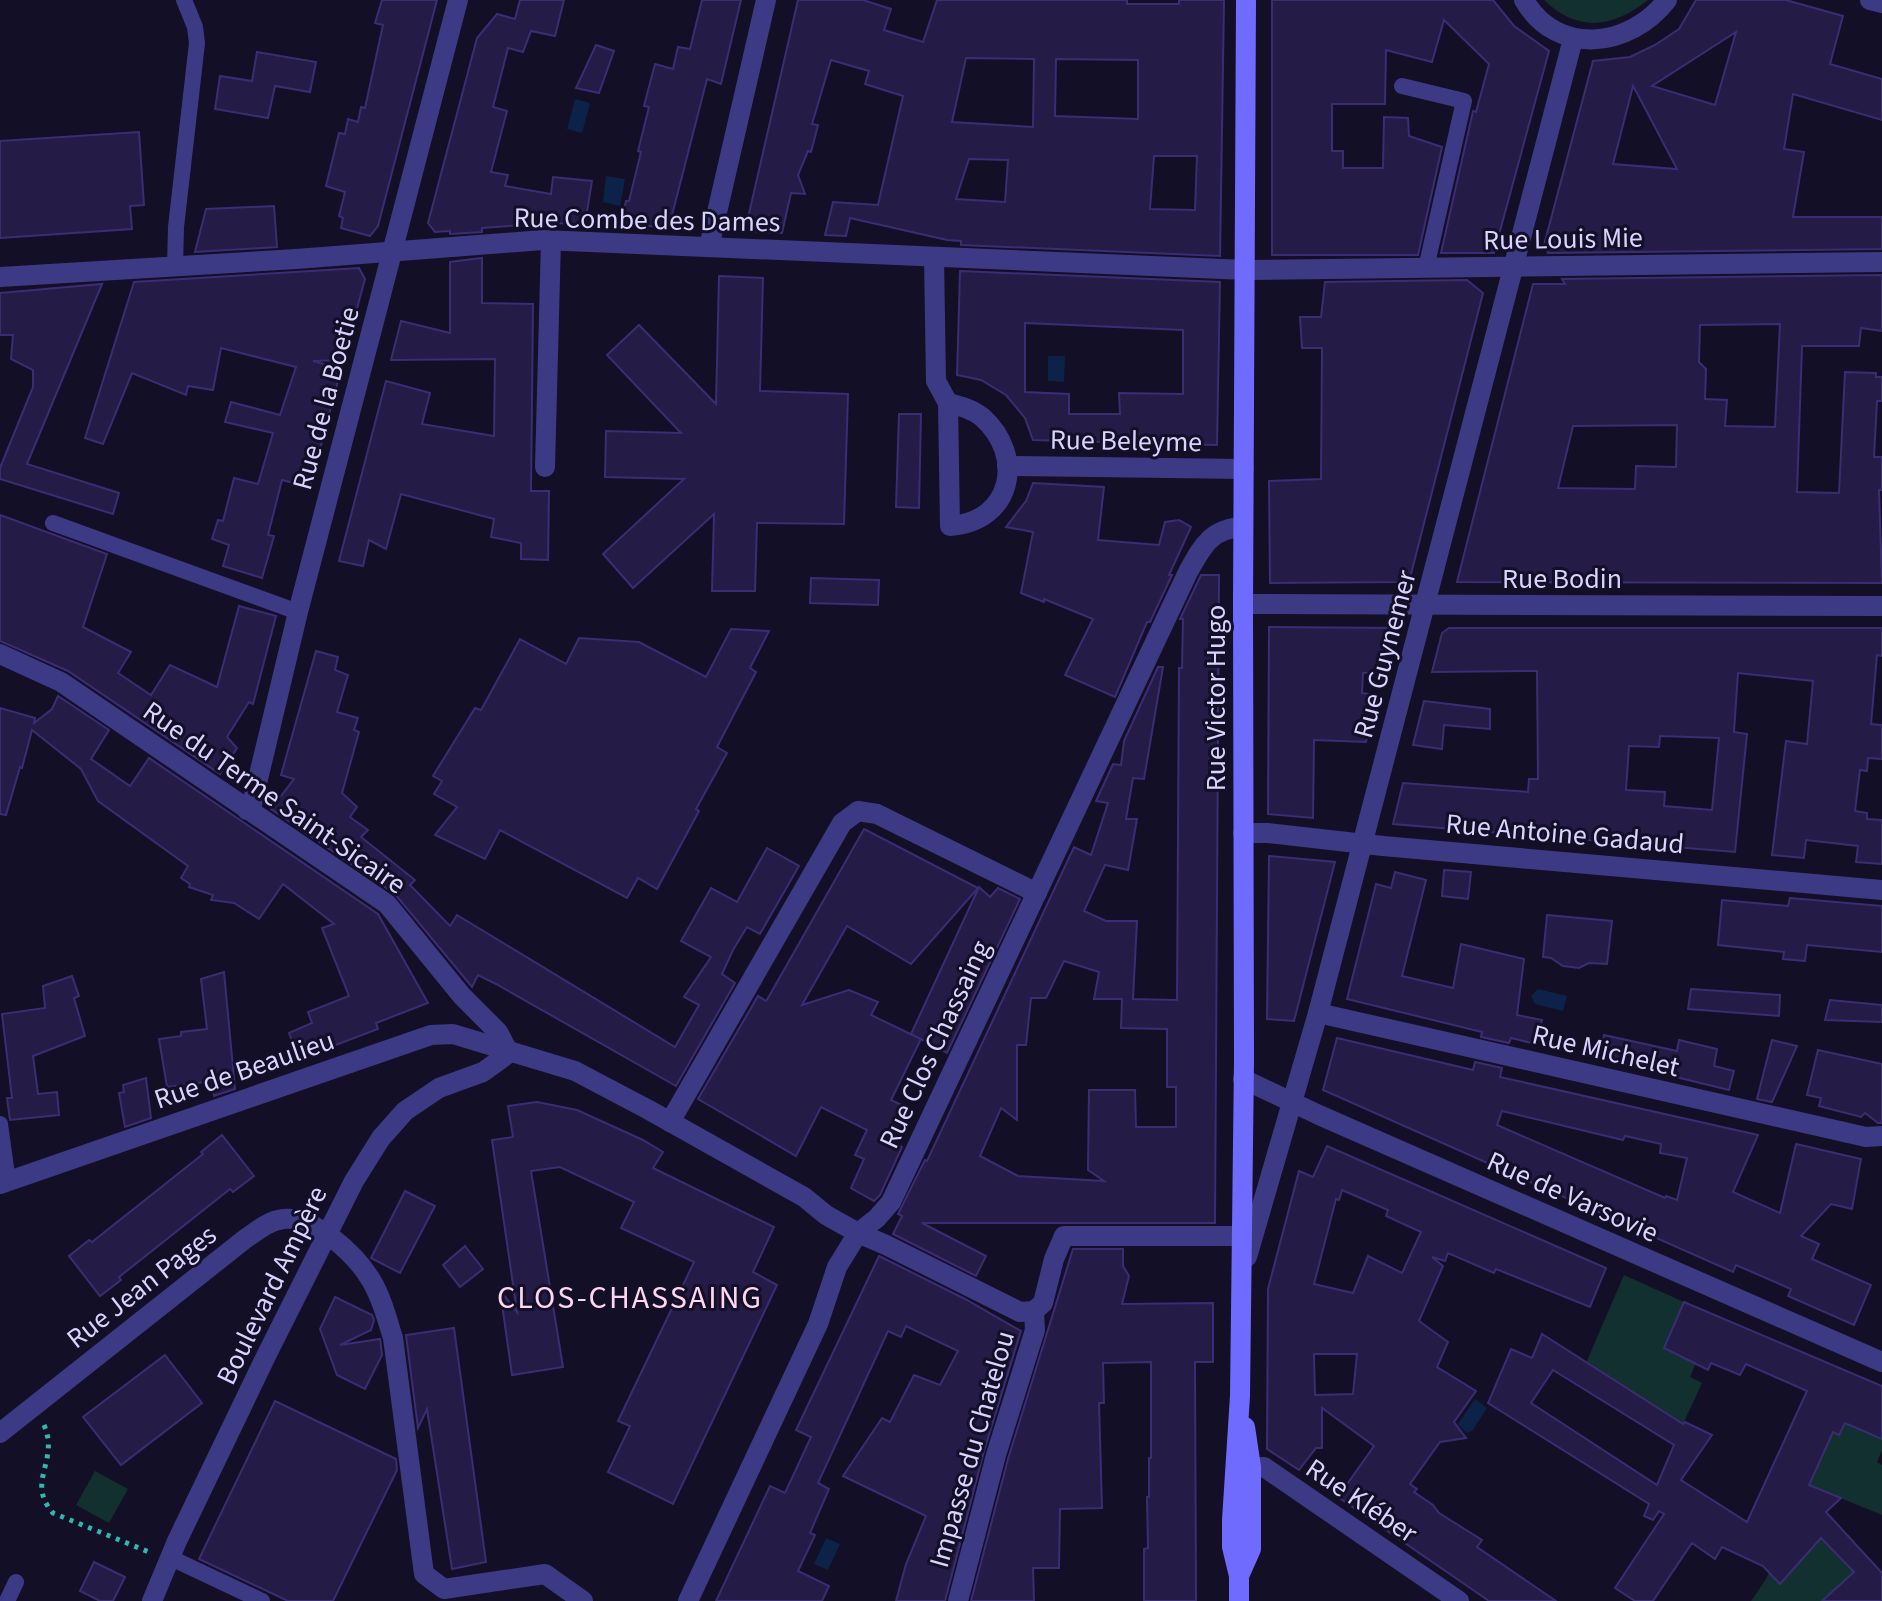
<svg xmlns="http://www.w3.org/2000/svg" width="1882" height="1601" font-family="'Source Sans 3',sans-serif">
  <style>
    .green { fill: #12302f }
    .water { fill: #0c2248 }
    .building { fill: #241b47; stroke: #3b2d73; stroke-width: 2; fill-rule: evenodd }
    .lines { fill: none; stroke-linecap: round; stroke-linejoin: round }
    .path { stroke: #2fb8b0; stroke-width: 5; stroke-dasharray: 4 6; stroke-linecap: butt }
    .lane { stroke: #3d3a85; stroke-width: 16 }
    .street { stroke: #3d3a85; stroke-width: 20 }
    .secondary { stroke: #6f6bff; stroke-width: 20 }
    .labels { text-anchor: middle; stroke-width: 6; stroke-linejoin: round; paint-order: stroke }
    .street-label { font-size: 28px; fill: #d9d4ff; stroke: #130f26 }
    .quarter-label { font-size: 32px; letter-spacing: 2px; fill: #ffd6f0; stroke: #130f26 }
  </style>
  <rect width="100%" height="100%" fill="#130f26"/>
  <!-- green -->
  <g class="green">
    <path d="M1544 0H1648C1612 28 1578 33 1544 0Z"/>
    <path d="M1624 1275 1684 1302 1664 1348 1696 1363 1690 1377 1702 1383 1683 1424 1586 1363Z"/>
    <path d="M1845 1423 1882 1439V1450L1877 1462 1882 1465V1515L1809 1485 1833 1432 1839 1435Z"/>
    <path d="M95 1471 128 1489 109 1523 76 1505Z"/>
    <path d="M1797 1511 1854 1572 1827 1601H1751L1766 1579Z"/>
  </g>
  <!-- water -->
  <g class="water">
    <path d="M575 99 590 103 582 133 567 129Z"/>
    <path d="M606 176 625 179 620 206 603 202Z"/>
    <path d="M1048 356H1065L1064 382 1048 381Z"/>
    <path d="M1538 989 1567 996 1563 1011 1535 1004 1531 996Z"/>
    <path d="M1475 1399 1487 1408 1472 1431 1467 1433 1458 1424Z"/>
    <path d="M826 1538 840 1544 828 1570 814 1564Z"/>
  </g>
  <!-- building -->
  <g class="building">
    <path d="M382 0H437L378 226 370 236 341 228 343 218 339 216 345 192 326 186 339 133 345 134 348 119 358 122 361 107 365 108 383 25 375 23Z"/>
    <path d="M520 0H564L555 36 531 31 523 52 508 48 493 107 507 111 491 172 508 175 505 186 551 194 553 177 592 181 585 224 548 223 482 228V232L450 234V231L435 232 428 223 477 38 497 14 515 19Z"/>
    <path d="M702 0H741L721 84 707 79 669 227 620 225 626 201H629L641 152 638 151 649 107 644 106 655 64 673 69 678 47 690 49Z"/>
    <path d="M798 0H863L891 9 884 30 923 42 937 0H1127V4H1179V0H1224L1220 256 961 245V241L947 240 850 218 846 236 825 235 833 202 878 205 903 96 865 84 869 71 831 60 812 124 818 125 811 152 808 151 798 175 805 194 791 193 782 233 745 231ZM966 58 1034 59 1033 127 952 122ZM1056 59 1138 60V119L1055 116ZM1154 156H1197L1195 210 1150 209ZM969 159 1008 160 1005 202 956 199Z"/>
    <path d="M1272 0H1493L1514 26 1549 51 1494 253H1441L1473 111 1476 112 1489 64 1444 20 1432 62 1386 50 1385 104H1332V151H1343V168H1383L1384 117 1408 118 1409 136 1442 147 1418 255H1272Z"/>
    <path d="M1696 0H1786L1843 16 1830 64 1882 79V120L1793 94 1784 149 1804 152 1793 217H1882V249L1548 253 1544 245 1593 61 1630 57 1655 45 1679 29ZM1736 32 1715 105 1652 86ZM1633 86 1638 95 1677 169 1613 164Z"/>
    <path d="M596 45 614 51 599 93 576 88Z"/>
    <path d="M257 52 316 62 310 92 275 86 268 118 215 109 220 76 252 81Z"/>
    <path d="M139 132 144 205 130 206 132 229 0 238V141Z"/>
    <path d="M274 206 277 247 195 252 206 209Z"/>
    <path d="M482 258V303L533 304 531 491H549L548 560 521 559V543L491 537 494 519 401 494 386 549 369 540 363 566 339 561 386 381 430 393 422 424 494 436 495 359 391 360 401 321 450 333V262Z"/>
    <path d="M359 268 365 279 343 360 313 361 341 369 310 487 282 480 268 535 274 536 262 578 223 566 229 545 212 539 218 520 223 521 234 478 258 484 273 433 225 422 231 402 280 415 296 367 221 348 213 390 188 386 186 395 132 373 103 444 85 438 134 282Z"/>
    <path d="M960 271 1220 282 1217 445 1033 440 1025 418 1006 395 981 380 957 375ZM1025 323 1183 330V394L1119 393 1120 414H1069V394L1025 392Z"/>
    <path d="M1882 275V331L1861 328 1859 346H1802L1797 492 1839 493 1845 372 1876 373V377H1882V401H1877L1874 457H1882V490H1879L1882 583 1457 582 1533 284H1565L1562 279ZM1780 324 1775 427 1725 426 1727 400 1705 399 1706 369 1699 362 1700 325ZM1677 425 1676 467 1636 466 1635 489 1558 488 1573 426Z"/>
    <path d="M719 276 763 278 760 391 848 394 844 524 757 523 755 591H712L714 514 633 588 603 554 684 479 605 477 606 431 681 433 607 355 639 325 716 404Z"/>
    <path d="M1467 280 1483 293 1410 578 1402 582 1270 583 1269 481 1321 479 1322 348H1302L1300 317H1321L1325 282Z"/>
    <path d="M102 284 27 464 119 493 113 514 0 479V468L33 387V370L11 359 13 335H0V293Z"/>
    <path d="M899 414H921L919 508 896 507Z"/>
    <path d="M1033 483 1104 487 1098 540 1159 545 1165 522 1179 520 1191 527 1169 575H1172L1150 622H1147L1115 697 1065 675 1093 619 1044 599V602L1021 593 1033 532 1006 527 1026 501Z"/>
    <path d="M0 515 107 554 83 627 131 652 118 673 151 695 170 665 217 687 239 606 276 616 253 704 249 702 227 737 237 748 220 774 68 671 0 641Z"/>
    <path d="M1201 575H1219L1215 1223H922L986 1256 976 1276 893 1234 902 1216 898 1214 925 1160 927 1161 1074 847 1091 855 1108 803 1096 801 1113 764 1121 765 1124 741 1158 667H1163L1144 779 1133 778 1126 819H1137L1128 870 1105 865 1084 911 1106 921H1137L1133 999 1177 1000 1179 668H1182L1183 619H1180ZM1064 961 1099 972 1094 999H1122L1121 1028 1167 1029V1087H1176V1127H1136L1135 1090H1089L1088 1170 1104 1181 1018 1176 980 1156 1001 1108 1017 1120V1045H1026L1031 998H1046Z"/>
    <path d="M811 578 879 580 878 605 810 603Z"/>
    <path d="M1269 627 1396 628 1384 672 1363 673 1362 693 1378 695 1366 742 1314 740 1313 818 1268 814Z"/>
    <path d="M1449 628H1882V656L1877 655 1871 724 1882 725V759L1868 758 1867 771 1860 770 1855 811 1867 813V819L1882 820V864L1856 862 1858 846 1806 840 1804 858 1772 855 1786 741 1807 744 1813 681 1738 673 1734 732 1747 734 1735 852 1393 824 1403 783 1528 792 1529 779H1538L1537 671 1432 672 1442 633ZM1660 736 1719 738 1712 810 1664 806 1665 792 1626 790 1629 746 1659 747Z"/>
    <path d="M731 629 769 631 750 668 756 672 717 747 727 753 696 809 699 811 657 889 638 878 627 898 500 830 485 859 435 835 457 807 434 794 442 781 433 776 475 708 481 710 520 639 566 664 579 638 639 642 706 677Z"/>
    <path d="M316 651 338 657 335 670 348 675 337 712 358 718 354 730 359 732 342 793 357 807 350 817 368 830 361 837 415 880 410 885 450 926 457 915 675 1047 699 1005 684 997 711 957 681 941 711 888 737 902 767 848 799 866 760 934 747 927 733 950 722 974 735 983 676 1086 496 984 478 975 472 987 395 894 271 809 294 779 281 775Z"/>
    <path d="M58 696 109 730 91 759 130 786 149 758 378 914 428 1003 376 1023 378 1029 299 1059 289 1033 312 1023 308 1012 349 996 322 928 334 924 283 884 259 919 234 903 211 900 213 895 189 887 190 884 181 878 188 866 98 801 81 769 32 730 22 768 20 767 6 815 0 814V708L35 718 34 723 52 709Z"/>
    <path d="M1424 701 1490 709V729L1444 725 1442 749 1413 745Z"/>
    <path d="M864 829 978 888 911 964 847 926 802 1005 849 990 878 1002 871 1015 921 1039 891 1100 908 1108 892 1141 902 1147 880 1195 874 1201 851 1188 864 1159 855 1155 867 1130 821 1107 796 1156 698 1099 758 996 766 1001 768 998Z"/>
    <path d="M1269 856 1335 862 1294 1021 1267 1019Z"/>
    <path d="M1444 870 1471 872 1468 899 1442 896Z"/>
    <path d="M1395 872 1426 880 1402 976 1453 988 1461 944 1524 959 1517 1015 1542 1020 1536 1044 1511 1038 1509 1043 1481 1037 1482 1032 1347 999 1376 884 1391 888Z"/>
    <path d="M979 887 990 897 998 888 1020 899 947 1053 911 1034Z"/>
    <path d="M1790 898 1882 906V952L1807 945 1805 961 1783 959 1784 952 1718 945 1722 900 1788 906Z"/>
    <path d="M1547 915 1612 921 1607 964 1589 963 1579 968 1563 966 1551 958 1543 957Z"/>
    <path d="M224 972 235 1089 214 1096 212 1081 167 1087 159 1039 181 1036V1032L207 1029 201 979Z"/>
    <path d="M72 976 79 996 74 998 85 1036 33 1056 38 1094 57 1092 59 1115 10 1120 7 1098H12L2 1014 45 1008 43 986Z"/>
    <path d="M1691 989 1780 995 1779 1016 1688 1009Z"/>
    <path d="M1830 1000 1882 1005V1022L1825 1020Z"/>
    <path d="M1604 1035 1677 1051 1679 1040 1717 1049 1714 1066 1734 1071 1729 1090 1598 1058Z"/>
    <path d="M1337 1038 1473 1070 1475 1062 1502 1068 1500 1077 1758 1135 1733 1192 1780 1213 1796 1144 1861 1159 1852 1209 1831 1204 1801 1236 1819 1244 1812 1259 1871 1285 1854 1325 1788 1296 1791 1289 1736 1265 1733 1272 1323 1090ZM1502 1111 1623 1140 1625 1136 1661 1144 1660 1153 1687 1158 1677 1200 1666 1196 1665 1198 1497 1125Z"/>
    <path d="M1772 1040 1797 1046 1772 1102 1757 1099Z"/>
    <path d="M1818 1050 1882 1064V1123H1878L1865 1113 1861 1117 1819 1106 1821 1098 1807 1095Z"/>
    <path d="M146 1078 151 1118 125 1127 119 1093 124 1092 123 1085Z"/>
    <path d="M537 1102 577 1110 643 1140 663 1152 653 1168 774 1227 753 1272 777 1285 673 1504 608 1472 630 1426 618 1421 694 1262 621 1228 634 1202 560 1167 531 1171 563 1367 512 1375 500 1290 517 1312 492 1140 513 1137 508 1106Z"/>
    <path d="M222 1135 254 1176 233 1192 230 1189 119 1277 121 1280 100 1296 69 1256 89 1240 92 1242 203 1154 201 1152Z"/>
    <path d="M1327 1146 1606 1268 1590 1307 1496 1269 1494 1273 1448 1253 1445 1261 1432 1257 1443 1266 1419 1321 1448 1342 1437 1367 1476 1391 1454 1422 1466 1438 1440 1442 1410 1484 1417 1489 1414 1492 1433 1505 1439 1513 1482 1540 1477 1547 1556 1601H1489L1338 1497 1374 1446 1322 1408V1448H1316L1299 1470 1267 1449 1268 1289 1299 1171 1313 1177ZM1342 1190 1388 1210 1386 1216 1421 1232 1402 1273 1368 1256 1353 1293 1314 1284 1336 1199 1339 1200ZM1314 1354H1357L1353 1394 1315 1395Z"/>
    <path d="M405 1191 435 1206 400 1273 371 1258Z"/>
    <path d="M465 1246 483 1269 460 1287 443 1265Z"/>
    <path d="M1073 1249H1123V1266L1129 1276 1122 1304 1213 1303V1362H1195L1196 1601H1144V1549L1148 1548 1147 1497H1149V1458H1151V1362L1103 1363 1104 1403H1099L1102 1508 1060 1509 1059 1568H1033L1034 1601H971L1008 1459Z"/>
    <path d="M879 1256 965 1299 1021 1331 984 1451 945 1601H896L906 1564 926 1516 843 1476 882 1418 890 1422 914 1375 940 1385 958 1351 906 1326 901 1337 888 1331 818 1483 829 1489 810 1533 815 1535 798 1571 829 1586 822 1601H716L770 1486 785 1493 811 1437 796 1430Z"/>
    <path d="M335 1297 372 1315 374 1320 371 1330 340 1345 380 1339 382 1355 365 1389 337 1375 320 1329Z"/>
    <path d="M1684 1302 1882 1386V1439L1845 1423 1839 1435 1833 1432 1809 1485 1841 1498 1826 1512 1882 1573V1601H1822L1854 1572 1821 1538 1780 1584 1763 1566 1722 1547 1715 1559 1692 1543 1653 1601H1635L1615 1588 1664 1514 1659 1511 1653 1520 1644 1516 1649 1504 1488 1403 1511 1349 1532 1358 1542 1334 1683 1424 1685 1422 1712 1435 1681 1480 1747 1522 1807 1391 1746 1364 1740 1375 1711 1363 1708 1370 1664 1348ZM1553 1370 1674 1445 1657 1485 1531 1403Z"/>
    <path d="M454 1328 486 1562 452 1569 427 1409 418 1428 406 1335Z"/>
    <path d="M165 1355 202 1403 121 1465 83 1417Z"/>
    <path d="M275 1401 396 1459 397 1470 333 1601H288L199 1559Z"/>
    <path d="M94 1562 125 1577 113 1601H100L80 1591Z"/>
  </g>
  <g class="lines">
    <!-- path -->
    <path class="path" d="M44 1425C60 1462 25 1481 53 1513L149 1552"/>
    <!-- lane -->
    <g class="lane">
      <path d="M1402 86 1464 101 1426 268"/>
      <path d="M175 267 176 227 197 43 195 27 184 0"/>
      <path d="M53 523 298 612"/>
      <path d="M0 1124 8 1182"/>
      <path d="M171 1558 262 1601"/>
      <path d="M7 1601 16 1582"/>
    </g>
    <!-- street -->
    <g class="street">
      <path d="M1524 0C1557 57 1630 48 1667 0"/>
      <path d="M1870 0 1882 3"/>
      <path d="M709 247 766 0"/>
      <path d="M934 257 936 381 948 403 950 526C1012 522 1026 456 982 417 972 409 960 406 948 403"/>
      <path d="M0 277 296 259 543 240 1246 270 1882 262"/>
      <path d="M1007 466 1244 469"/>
      <path d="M545 467 551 240"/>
      <path d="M1243 604 1882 606"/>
      <path d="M0 654 61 682 387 904 462 996 498 1032 509 1053"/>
      <path d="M247 810 252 804 298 612 458 0"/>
      <path d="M1243 833H1268L1383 846 1882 890"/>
      <path d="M1318 1013 1866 1137 1882 1136"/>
      <path d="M1243 1079 1319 1115 1882 1362"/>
      <path d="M670 1122 842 823 858 811 877 814 1037 893"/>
      <path d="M0 1184 431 1035 453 1034 575 1071 649 1110 804 1197 826 1215 858 1233 886 1245 1020 1312 1034 1311 1043 1303 1054 1259 1064 1236H1241"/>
      <path d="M1247 1257 1318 1013 1573 39"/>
      <path d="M0 1433 245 1239C257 1231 268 1221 283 1219 314 1215 356 1255 371 1280 382 1298 387 1319 393 1338L424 1574 444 1589 545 1574 583 1601"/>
      <path d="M1239 1474 1245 1468 1264 1467 1459 1601"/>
      <path d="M152 1601 177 1541 267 1354 354 1181 381 1138 405 1111 439 1088 483 1072 509 1053"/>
      <path d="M688 1601 818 1324 837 1267 858 1233 877 1218 891 1202 1188 572C1202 547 1211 528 1243 527"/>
      <path d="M958 1601 996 1455 1035 1330 1034 1311"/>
    </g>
    <!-- secondary -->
    <g class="secondary">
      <path d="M1239 1576 1251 1549V1467L1245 1427"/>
      <path d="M1239 1601V1576L1232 1547V1520L1240 1396 1244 1060 1243 604 1246 0"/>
    </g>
  </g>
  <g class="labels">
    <!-- street labels -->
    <g class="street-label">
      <text transform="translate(647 219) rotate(1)" y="10">Rue Combe des Dames</text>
      <text transform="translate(1563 238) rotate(-1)" y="10">Rue Louis Mie</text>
      <text transform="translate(325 398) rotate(-75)" y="10">Rue de la Boetie</text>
      <text transform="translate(1126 440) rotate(1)" y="10">Rue Beleyme</text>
      <text x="1562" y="588">Rue Bodin</text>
      <text transform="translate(1384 654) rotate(-75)" y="10">Rue Guynemer</text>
      <text transform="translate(1215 698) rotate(-90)" y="10">Rue Victor Hugo</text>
      <text transform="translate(275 797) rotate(35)" y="10">Rue du Terme Saint-Sicaire</text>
      <text transform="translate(1565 833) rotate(5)" y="10">Rue Antoine Gadaud</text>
      <text transform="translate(934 1044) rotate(-65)" y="10">Rue Clos Chassaing</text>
      <text transform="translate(1606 1050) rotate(13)" y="10">Rue Michelet</text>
      <text transform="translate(244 1069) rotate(-19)" y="10">Rue de Beaulieu</text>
      <text transform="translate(1573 1196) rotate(24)" y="10">Rue de Varsovie</text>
      <text transform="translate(271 1285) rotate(-64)" y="10">Boulevard Ampère</text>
      <text transform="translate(141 1286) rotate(-38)" y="10">Rue Jean Pages</text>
      <text transform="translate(971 1449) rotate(-74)" y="10">Impasse du Chatelou</text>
      <text transform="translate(1362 1500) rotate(34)" y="10">Rue Kléber</text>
    </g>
    <!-- quarter labels -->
    <g class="quarter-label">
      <text x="630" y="1308">CLOS-CHASSAING</text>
    </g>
  </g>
</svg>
